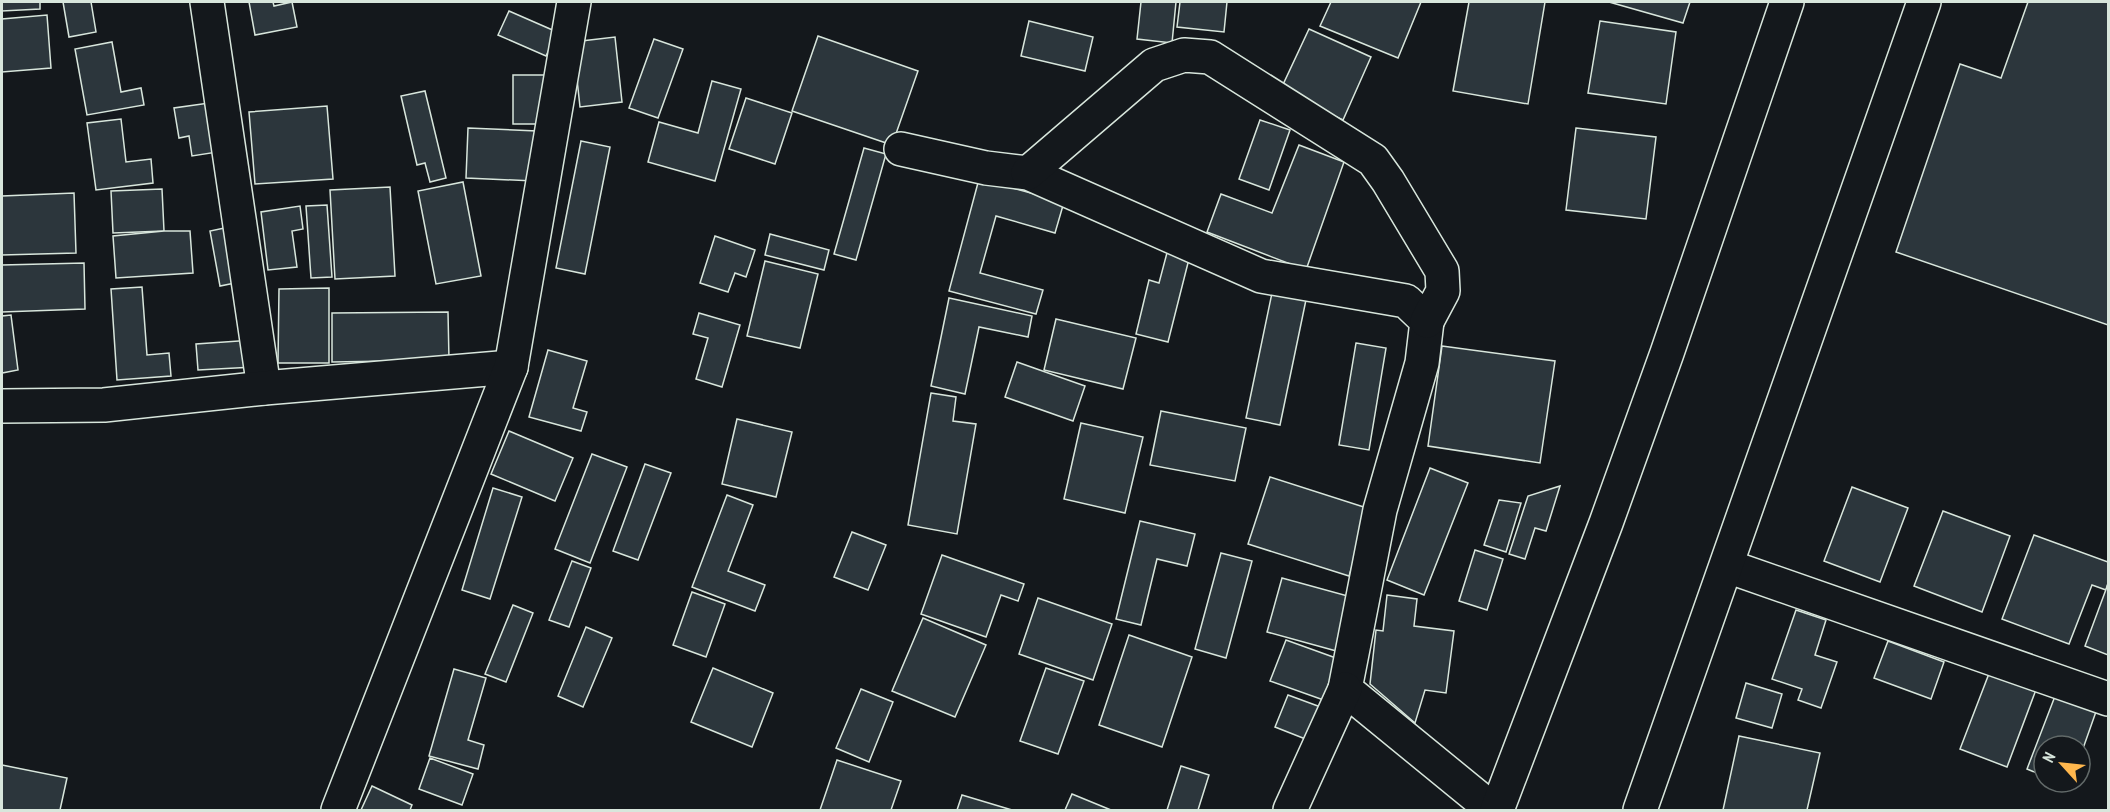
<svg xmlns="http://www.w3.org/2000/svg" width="2110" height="812" font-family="'PT Sans Narrow',sans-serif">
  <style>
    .building { fill: #2c363c; stroke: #d8e6dc; stroke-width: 1.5 }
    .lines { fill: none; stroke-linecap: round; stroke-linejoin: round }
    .street-casing { stroke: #d8e6dc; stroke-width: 36 }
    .secondary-casing { stroke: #d8e6dc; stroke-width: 36 }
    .street { stroke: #14181c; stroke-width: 33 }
    .secondary { stroke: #14181c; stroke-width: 33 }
  </style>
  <rect width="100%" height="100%" fill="#14181c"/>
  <!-- building -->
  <g class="building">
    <path d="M2 2H40V9L2 11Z"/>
    <path d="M63 2H91L96 32 69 37Z"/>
    <path d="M249 2H273L274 6 292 2 297 27 255 35Z"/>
    <path d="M1141 2H1176L1172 43 1137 39Z"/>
    <path d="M1180 2H1227L1224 32 1177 27Z"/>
    <path d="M1331 2H1421L1398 58 1320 26Z"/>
    <path d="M1469 2H1545L1528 104 1453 91Z"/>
    <path d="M1609 2H1690L1683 23Z"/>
    <path d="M2028 2H2108V325L1896 252 1960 64 2001 78Z"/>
    <path d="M509 11 557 32 546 56 498 35Z"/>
    <path d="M47 15 51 68 2 72V19Z"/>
    <path d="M1029 21 1093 37 1085 71 1021 56Z"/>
    <path d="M1600 21 1676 32 1666 104 1588 93Z"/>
    <path d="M1309 29 1371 57 1343 120 1280 91Z"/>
    <path d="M818 36 918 71 892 145 792 111Z"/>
    <path d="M615 37 622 102 580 107 573 42Z"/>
    <path d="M654 39 683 49 658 118 629 108Z"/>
    <path d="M112 42 121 92 141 88 144 105 87 115 75 49Z"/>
    <rect x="513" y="75" width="31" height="49"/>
    <path d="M712 81 741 89 715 181 648 162 659 122 698 133Z"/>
    <path d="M425 91 446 178 430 182 425 163 417 165 401 96Z"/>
    <path d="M746 98 792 113 775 164 729 149Z"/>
    <path d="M216 102 224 151 192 156 189 136 179 138 174 108Z"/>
    <path d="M327 106 333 179 255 184 249 112Z"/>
    <path d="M121 119 126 162 151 159 153 183 96 190 87 123Z"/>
    <path d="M1260 120 1290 130 1269 190 1239 179Z"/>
    <path d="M468 128 537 131 534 181 466 178Z"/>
    <path d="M1576 128 1656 137 1646 219 1566 210Z"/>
    <path d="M581 141 610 147 585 274 556 268Z"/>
    <path d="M1299 145 1344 162 1306 270 1207 232 1221 194 1272 213Z"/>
    <path d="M864 148 886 154 856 260 834 254Z"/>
    <path d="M979 179 1064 202 1055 233 996 216 980 273 1043 290 1036 314 949 291Z"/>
    <path d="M463 182 481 276 436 284 418 191Z"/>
    <path d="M390 187 395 276 335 279 330 190Z"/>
    <path d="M162 189 164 231 113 233 111 191Z"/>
    <path d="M74 193 76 253 2 255V196Z"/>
    <path d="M327 205 332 277 311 278 306 206Z"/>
    <path d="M300 206 303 229 292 231 297 267 268 270 261 212Z"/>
    <path d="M234 226 245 281 220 286 210 231Z"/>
    <path d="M164 231H190L193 273 116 278 113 236Z"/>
    <path d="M770 234 829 250 824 270 765 255Z"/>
    <path d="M715 236 755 250 746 277 735 273 728 292 700 283Z"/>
    <path d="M1168 249 1190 255 1168 342 1136 334 1149 280 1159 283Z"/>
    <path d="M765 261 818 274 800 348 747 336Z"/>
    <path d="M84 263 85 309 2 312V265Z"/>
    <path d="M142 287 147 355 169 353 171 376 117 380 111 289Z"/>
    <path d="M329 288V363H278L279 289Z"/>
    <path d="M1273 288 1307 295 1280 425 1246 418Z"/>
    <path d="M949 298 1032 316 1028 337 979 327 965 394 931 386Z"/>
    <path d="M448 312 449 360 332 362V313Z"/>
    <path d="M699 313 740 325 722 387 696 379 708 338 693 334Z"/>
    <path d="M11 315 18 370 2 373V316Z"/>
    <path d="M1056 319 1136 338 1123 389 1044 370Z"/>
    <path d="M253 340 254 367 198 370 196 344Z"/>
    <path d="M1356 343 1386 348 1369 450 1339 445Z"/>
    <path d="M1442 346 1555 361 1540 463 1428 446Z"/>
    <path d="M548 350 587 361 573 408 587 412 581 431 529 417Z"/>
    <path d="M1017 362 1085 386 1073 421 1005 397Z"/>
    <path d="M931 393 956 397 953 421 976 424 957 534 908 525Z"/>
    <path d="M1161 411 1246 428 1235 481 1150 465Z"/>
    <path d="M737 419 792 432 776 497 722 484Z"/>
    <path d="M1081 423 1143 437 1125 513 1064 499Z"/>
    <path d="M509 431 573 458 555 501 491 474Z"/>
    <path d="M592 454 627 467 590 563 555 549Z"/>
    <path d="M645 464 671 473 638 560 613 551Z"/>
    <path d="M1430 468 1468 483 1424 595 1387 580Z"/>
    <path d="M1270 477 1370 509 1349 576 1248 544Z"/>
    <path d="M1560 486 1546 531 1535 528 1525 559 1509 554 1528 496Z"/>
    <path d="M1852 487 1908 508 1880 582 1824 561Z"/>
    <path d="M493 488 522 497 490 599 462 590Z"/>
    <path d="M727 495 753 505 728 571 765 585 755 611 692 587Z"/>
    <path d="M1499 500 1521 503 1506 552 1484 545Z"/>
    <path d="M1943 511 2010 536 1982 612 1914 586Z"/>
    <path d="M1140 521 1195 534 1187 566 1157 559 1141 625 1116 619Z"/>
    <path d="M852 532 886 545 868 590 834 577Z"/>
    <path d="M2034 535 2108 562V583L2106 590 2092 585 2069 644 2002 619Z"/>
    <path d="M1475 550 1503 559 1487 610 1459 601Z"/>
    <path d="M1221 553 1252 561 1226 658 1195 649Z"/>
    <path d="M942 555 1024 584 1018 601 1001 595 986 637 921 614Z"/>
    <path d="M572 561 591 568 569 627 549 620Z"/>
    <path d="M1282 578 1355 598 1340 652 1267 632Z"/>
    <path d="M2108 584V655L2085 646Z"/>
    <path d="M692 592 725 604 706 657 673 645Z"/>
    <path d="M1387 595 1417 599 1414 626 1454 631 1446 693 1425 690 1415 723 1370 684 1376 630 1383 631Z"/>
    <path d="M1038 598 1112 624 1093 680 1019 654Z"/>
    <path d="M513 605 533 613 506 682 485 674Z"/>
    <path d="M1796 610 1826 620 1815 655 1837 662 1821 708 1798 700 1802 689 1772 679Z"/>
    <path d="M923 618 986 645 955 717 892 691Z"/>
    <path d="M586 627 612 638 583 707 558 696Z"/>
    <path d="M1129 635 1192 657 1162 747 1099 725Z"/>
    <path d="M1286 640 1347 662 1332 703 1270 681Z"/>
    <path d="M1888 641 1944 662 1931 699 1874 678Z"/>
    <path d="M713 668 773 693 752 747 691 722Z"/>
    <path d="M1046 668 1084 681 1058 754 1020 741Z"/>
    <path d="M454 669 486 678 468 740 484 745 478 769 429 756Z"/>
    <path d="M1990 671 2037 687 2007 767 1960 749Z"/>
    <path d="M1746 683 1782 694 1772 728 1736 718Z"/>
    <path d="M861 689 893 702 869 762 836 748Z"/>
    <path d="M2057 691 2098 706 2080 757V746H2044V776L2027 769Z"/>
    <path d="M1288 695 1326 709 1313 742 1275 727Z"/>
    <path d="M1739 736 1820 753 1807 810H1723Z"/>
    <path d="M430 758 473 774 462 805 419 789Z"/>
    <path d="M837 760 901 781 891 810H820Z"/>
    <path d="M2 765 67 778 60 810H2Z"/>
    <path d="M1181 766 1209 775 1198 810H1167Z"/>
    <path d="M372 786 412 805 410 810H361Z"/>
    <path d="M1072 794 1111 810H1065Z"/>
    <path d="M962 795 1012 810H957Z"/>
  </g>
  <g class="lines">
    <!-- street casing -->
    <g class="street-casing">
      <g id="street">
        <path d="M207 2 264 388"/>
        <path d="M901 149 986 168 1028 173 1261 276 1406 301 1427 321 1422 363 1380 510 1345 689 1493 810"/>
        <path d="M1028 173 1154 65 1184 55 1210 57 1373 160 1388 181 1442 271 1443 291 1427 321"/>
        <path d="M2 406 104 405 264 388 511 367"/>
        <path d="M1727 566 2108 699"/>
        <path d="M338 810 511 367 574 2"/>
        <path d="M1290 810 1345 689"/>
      </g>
    </g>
    <!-- secondary casing -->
    <g class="secondary-casing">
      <g id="secondary">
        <path d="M1497 810 1606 523 1667 353 1787 2"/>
        <path d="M1640 810 1924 2"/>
      </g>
    </g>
    <!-- street -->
    <use href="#street" class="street"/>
    <!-- secondary -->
    <use href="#secondary" class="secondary"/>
  </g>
  <!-- border -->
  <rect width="2110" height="812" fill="none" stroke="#d8e6dc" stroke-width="6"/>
  <!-- north arrow -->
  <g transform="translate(2062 764) rotate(297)"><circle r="28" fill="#14181c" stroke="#626a69" stroke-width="1.5"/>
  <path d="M0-4.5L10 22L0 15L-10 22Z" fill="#ffb74d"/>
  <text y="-9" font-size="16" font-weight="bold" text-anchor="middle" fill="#d8e6dc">N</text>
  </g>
</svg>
